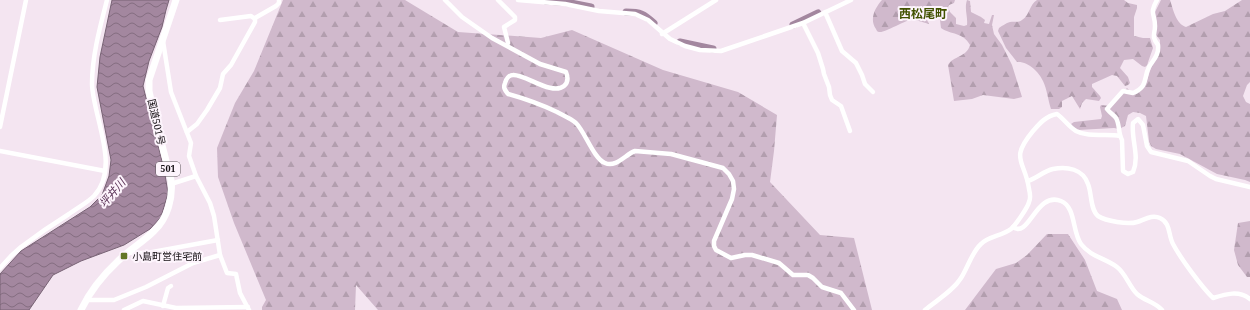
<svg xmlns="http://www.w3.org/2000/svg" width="1250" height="310" font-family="'Noto Serif','Noto Sans JP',serif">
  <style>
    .forest { fill: url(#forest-firs) }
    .water { fill: url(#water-waves); stroke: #786375 }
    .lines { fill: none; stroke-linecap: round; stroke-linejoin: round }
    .river { stroke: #a3879f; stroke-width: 7 }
    .minor { stroke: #fff; stroke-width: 4.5 }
    .trunk { stroke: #fff; stroke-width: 7 }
    .poi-dot { fill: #647626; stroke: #fdf4fc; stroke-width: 1.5 }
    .labels { text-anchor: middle; stroke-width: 4; stroke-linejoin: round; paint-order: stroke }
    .shield { fill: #fdf4fc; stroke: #5a5459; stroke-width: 1 }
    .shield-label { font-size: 9px; font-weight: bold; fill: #140f13 }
    .street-label { font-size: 10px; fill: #140f13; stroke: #fdf4fc }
    .poi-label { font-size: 10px; fill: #140f13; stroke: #fdf4fc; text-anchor: start }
    .water-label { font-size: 11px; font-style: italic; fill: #593155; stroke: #fdf4fc }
    .quarter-label { font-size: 12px; font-weight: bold; fill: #425200; stroke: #fdf4fc }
  </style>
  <defs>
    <pattern id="forest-firs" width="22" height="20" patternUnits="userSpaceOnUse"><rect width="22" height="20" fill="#d0b9cc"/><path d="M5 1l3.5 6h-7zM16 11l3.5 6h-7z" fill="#b29eae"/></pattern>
    <pattern id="water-waves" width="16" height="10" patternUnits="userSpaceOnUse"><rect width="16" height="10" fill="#a3879f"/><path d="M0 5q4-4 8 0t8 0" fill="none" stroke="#846d80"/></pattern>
  </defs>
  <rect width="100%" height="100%" fill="#f4e5f1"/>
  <!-- forest -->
  <g class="forest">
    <path d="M283 0H405L458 32 541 38 572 30 663 70 738 92 777 115 774 151 770 182 820 235 854 238 872 310H378L356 285 355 310H262V307L266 300 234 223 218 177 217 148 235 103 254 71Z"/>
    <path d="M882 0H955L954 3 949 5 948 7 950 12 956 18V24L964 26 967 25C968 16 964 9 967 0L970 1 971 12 981 17 985 20 984 23 989 24 992 15H994L992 25 994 34 1002 45 1012 65 1022 97 1014 99 983 95 972 99 954 101 948 65C953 56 967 57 970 45 963 32 951 35 941 28L939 12 934 10 927 14 925 16 929 24 912 19C907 20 883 33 880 32 877 32 877 31 876 29 869 19 875 8 882 0Z"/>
    <path d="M1037 0H1124L1128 3 1137 5V8L1134 17V36L1143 38H1150L1153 48 1147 65 1145 67 1142 66 1133 59 1124 60 1120 68 1128 77 1130 83 1128 85 1125 86 1117 76 1112 75 1092 84V87L1100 96 1101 98 1099 101 1086 99 1082 103 1080 109 1072 96 1062 101V107L1059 109H1051C1048 100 1047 89 1043 81 1039 72 1028 61 1017 62L1006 48 998 31 999 28C1002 26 1006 23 1010 22 1015 21 1018 23 1022 20 1030 15 1029 5 1037 0Z"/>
    <path d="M1161 0H1170C1173 9 1176 24 1186 27L1213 14 1225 11 1242 0H1250V82L1247 85 1243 96 1246 102 1250 104V182L1245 180 1217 174 1180 154 1156 149 1151 146 1149 141 1146 116 1140 113 1133 112 1128 115 1125 126 1119 129 1114 128 1078 130 1073 127 1071 124 1074 122 1101 119 1102 116 1100 107 1101 105 1110 106 1127 88 1131 92 1145 86 1153 62 1160 50V40L1156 35 1154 14Z"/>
    <path d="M1250 221V277H1247L1238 265 1234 250 1238 223Z"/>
    <path d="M1047 234H1068L1085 260 1097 291 1117 299 1122 310H965L996 269 1016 263 1027 255Z"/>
  </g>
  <!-- water -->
  <path class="water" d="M112 0H169L166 10 162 27 149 61 143 86 164 169 168 193 161 217 150 229 124 245 81 261 53 275 29 310H0V274L21 251 90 207 102 195 109 176 111 160 97 87 100 57Z"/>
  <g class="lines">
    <!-- river -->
    <g class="river">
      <path d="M546 1 571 3 591 7"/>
      <path d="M626 12C641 12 644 14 654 23"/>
      <path d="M793 25 818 13"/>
      <path d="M680 42 713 49"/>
    </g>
    <!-- minor -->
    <g class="minor">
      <path d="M445 0 462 17 492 38 540 64 566 72C568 77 569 82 564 86 552 96 525 74 513 75 509 75 506 79 505 83 503 88 505 90 508 94 526 99 540 104 557 112 564 116 570 118 576 123 585 132 594 159 605 163 616 168 626 154 635 151L671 154 723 168 729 174 733 181 734 189 732 199 714 241V246L716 250 731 258 745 255H752L779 263 793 275H808L813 278 822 287 841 293 854 310"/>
      <path d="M498 0 515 17V20L504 27 508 43"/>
      <path d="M518 0 565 4 599 11 635 14 648 20 670 39 685 46 700 50 721 51 803 23 851 0"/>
      <path d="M1157 0C1149 14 1155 13 1155 26 1155 35 1151 36 1158 45 1159 55 1154 59 1149 67 1143 78 1149 86 1133 93L1123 91 1107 109C1110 113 1114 115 1116 118 1120 125 1118 133 1122 140L1123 171 1128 174 1133 172C1140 156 1131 140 1133 123L1138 119 1143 125 1147 146 1151 152 1188 161 1210 176 1216 179 1250 187"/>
      <path d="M825 12 842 51 856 63 862 75 865 84 873 92"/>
      <path d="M255 18 276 6 279 3V0"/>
      <path d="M803 23 818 53 823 69 824 74 829 87 830 95 832 100 841 106 850 131"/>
      <path d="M662 34 716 0"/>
      <path d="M163 41 171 92 191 143 189 156 196 176 210 203 214 216 220 255 227 273 236 274 240 293 249 310"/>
      <path d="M0 127 26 0"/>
      <path d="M187 132 197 124 207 110 220 88 223 74 231 65 255 22V19L251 16 220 20"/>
      <path d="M0 151 105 171"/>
      <path d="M1028 181C1037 178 1044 171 1053 169 1067 166 1083 169 1088 184 1092 194 1090 209 1098 216 1106 221 1128 225 1137 222 1144 220 1152 214 1160 218 1171 223 1168 235 1173 244 1181 259 1201 286 1213 298 1226 294 1239 290 1250 299"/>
      <path d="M171 184 196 176"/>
      <path d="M1013 227C1029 239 1036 191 1061 201 1076 207 1072 232 1081 244 1091 257 1105 258 1117 267 1126 274 1129 286 1137 294 1145 301 1155 302 1162 310"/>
      <path d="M127 253H147L218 240"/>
      <path d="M0 268 11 256 21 247C37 235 53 224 69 214 77 208 87 203 94 196 121 167 93 117 92 84 92 56 100 27 107 0"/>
      <path d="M87 300H114L146 287 193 263 220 255"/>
      <path d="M163 306 168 288 171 286"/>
      <path d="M124 310 143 301 176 308 248 307"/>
      <path d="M925 310C937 300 953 291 961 278 968 267 972 252 981 244 989 236 1002 236 1011 229 1015 226 1028 207 1029 202 1031 198 1030 193 1029 189 1025 160 1009 160 1033 131 1040 123 1046 116 1057 114 1064 119 1069 127 1076 131 1089 138 1106 133 1120 136"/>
    </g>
    <!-- trunk -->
    <path class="trunk" d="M81 310C90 291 103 275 118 261 129 250 143 242 154 231 168 218 173 197 171 180L154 114 149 91V80L176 0"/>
  </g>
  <!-- markers -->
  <rect class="poi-dot" x="120" y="252" width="8" height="8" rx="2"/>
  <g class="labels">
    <!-- shield labels -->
    <rect class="shield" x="156" y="162" width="24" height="14" rx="3"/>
    <g class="shield-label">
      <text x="168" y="172">501</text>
    </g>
    <!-- street labels -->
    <g class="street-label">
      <text transform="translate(157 122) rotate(77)" y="4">国道501号</text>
    </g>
    <!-- poi labels -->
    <g class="poi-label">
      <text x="132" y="260">小島町営住宅前</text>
    </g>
    <!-- water labels -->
    <g class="water-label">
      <text transform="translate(112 193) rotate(-49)" y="4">坪井川</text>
    </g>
    <!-- quarter labels -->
    <g class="quarter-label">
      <text x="923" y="18">西松尾町</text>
    </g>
  </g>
</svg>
